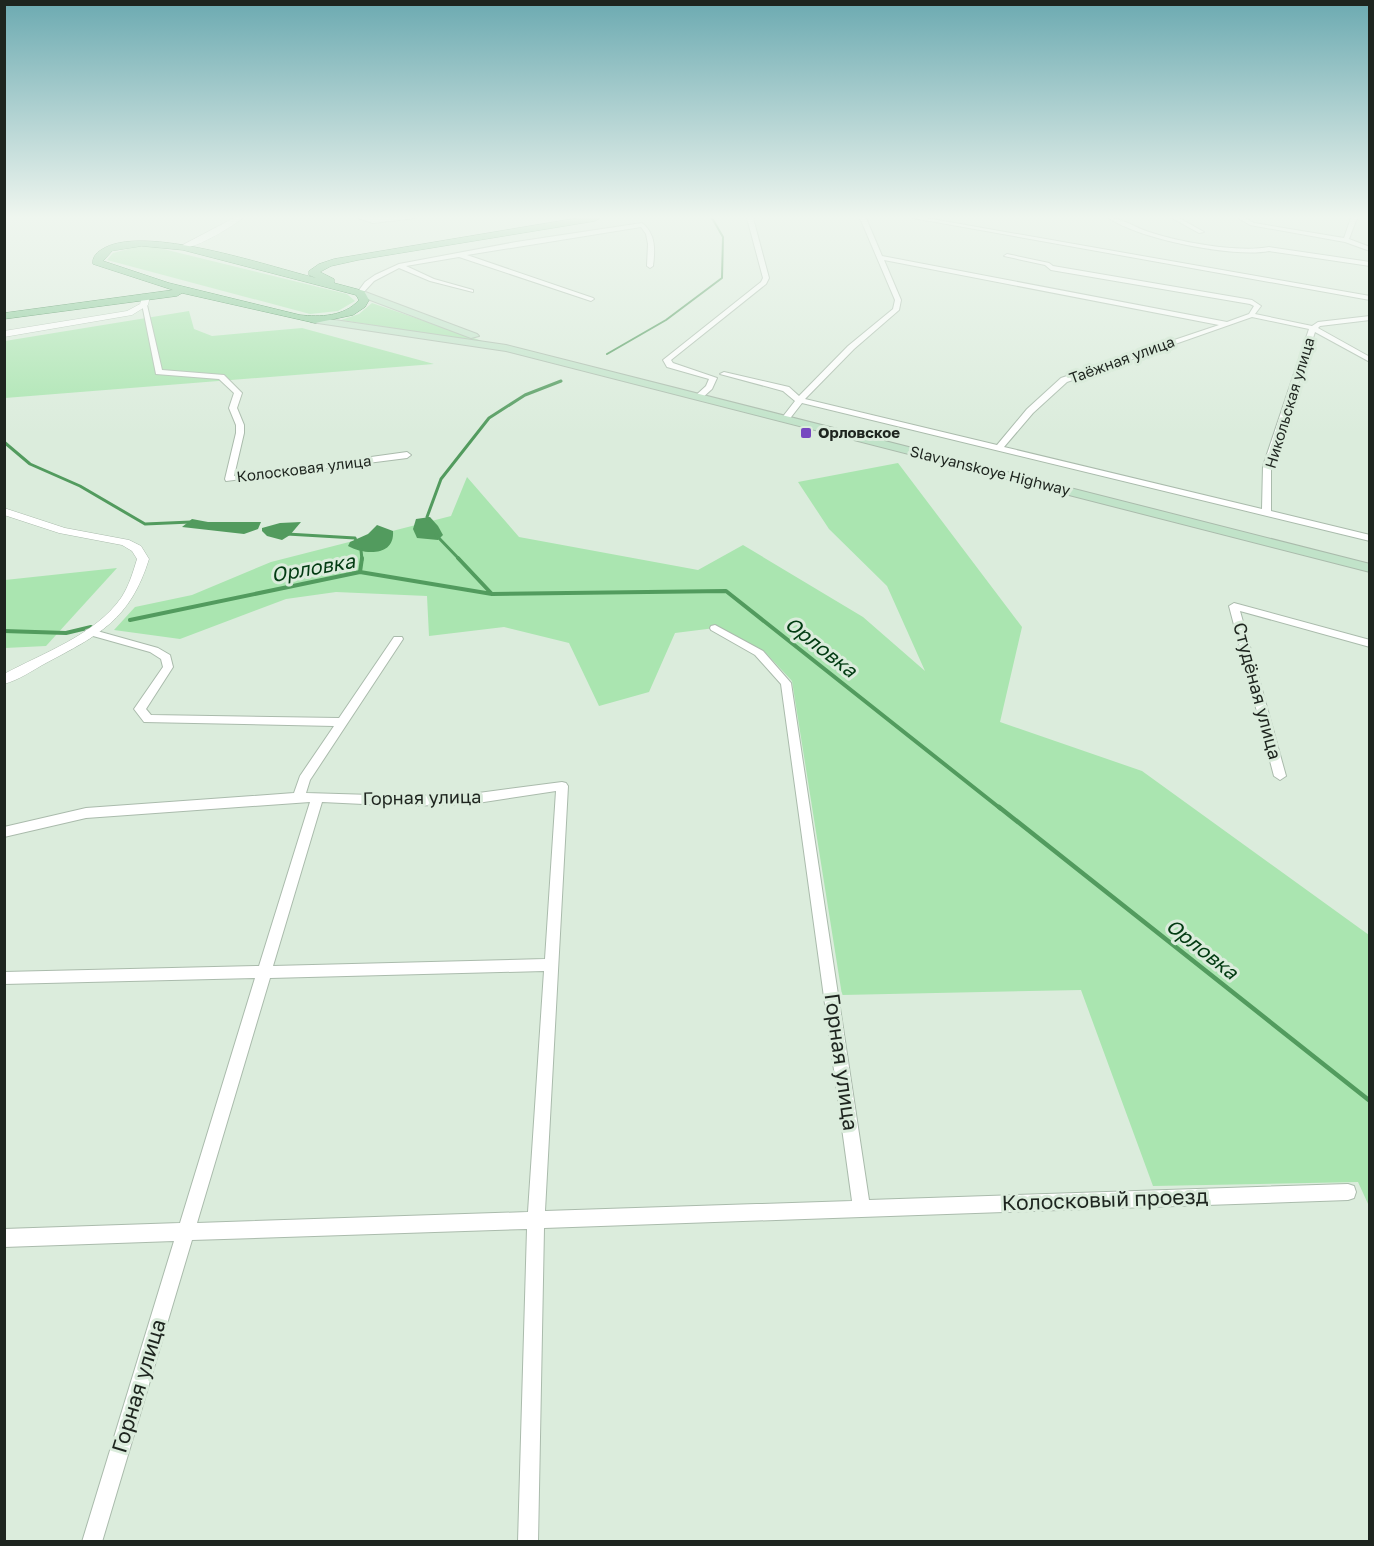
<svg xmlns="http://www.w3.org/2000/svg" width="1374" height="1546" font-family="'Golos Text',sans-serif">
  <style>
    .green { fill: #aae5b0 }
    .water { fill: #529b5e }
    .lines { fill: none; stroke-linecap: round; stroke-linejoin: round }
    .stream-far3 { stroke: #529b5e; stroke-width: 2 }
    .stream-far2 { stroke: #529b5e; stroke-width: 3 }
    .stream-far1 { stroke: #529b5e; stroke-width: 4 }
    .stream { stroke: #529b5e; stroke-width: 4.5 }
    .minor-casing { stroke: #aabbac; stroke-width: 2 }
    .tertiary-casing { stroke: #aabbac; stroke-width: 1 }
    .secondary-casing { stroke: #aabbac; stroke-width: 2 }
    .primary-casing { stroke: #2a763c; stroke-width: 1 }
    .minor { fill: #fff; fill-rule: evenodd }
    .tertiary { fill: #fff; fill-rule: evenodd }
    .secondary { fill: #c1e3c9; fill-rule: evenodd }
    .primary { fill: #83c793; fill-rule: evenodd }
    .poi-dot { fill: #7647c0; stroke: #dbecdc; stroke-width: 2 }
    .labels { text-anchor: middle; stroke-width: 6; stroke-linejoin: round; paint-order: stroke }
    .far-street-label { font-size: 15px; fill: #1e251f; stroke: #dbecdc }
    .far-poi-label { font-size: 15px; font-weight: bold; fill: #1e251f; stroke: #dbecdc; text-anchor: start }
    .street-label { font-size: 18px; fill: #1e251f; stroke: #dbecdc }
    .water-label { font-size: 20px; font-style: italic; fill: #023b12; stroke: #dbecdc }
    .near-street-label { font-size: 21px; fill: #1e251f; stroke: #dbecdc }
  </style>
  <rect width="100%" height="100%" fill="#dbecdc"/>
  <!-- green -->
  <g class="green">
    <path d="M139 246 155 247 347 294 355 301 338 311 310 314 107 260 113 253Z"/>
    <path d="M372 303 491 344 341 320 359 314Z"/>
    <path d="M189 311 194 329 212 336 302 328 434 364 5 398V341Z"/>
    <path d="M898 463 1022 627 1000 722 1142 771 1369 935V1206L1358 1182 1153 1186 1081 990 842 995 792 681 764 651 715 628 675 633 649 692 599 706 569 643 504 627 429 636 427 596 336 592 286 599 180 639 114 630 135 607 192 595 271 562 451 516 467 477 519 537 698 570 743 545 863 617 925 671 887 586 829 529 798 482Z"/>
    <path d="M117 568 46 646 5 648V580Z"/>
  </g>
  <!-- water -->
  <g class="water">
    <path d="M430 517 438 526 443 535 438 540 417 538 413 529 416 519Z"/>
    <path d="M192 519 208 522H261L258 529 244 534 182 527Z"/>
    <path d="M301 522 290 535 282 540 267 536 262 531V528L280 523Z"/>
    <path d="M377 525 393 531C395 557 364 555 348 546L350 542 368 534Z"/>
  </g>
  <g class="lines">
    <!-- stream-far3 -->
    <path class="stream-far3" d="M607 354 666 320 722 278 723 237 712 218"/>
    <!-- stream-far2 -->
    <g class="stream-far2">
      <path d="M4 442 30 464 80 486 145 524 191 522"/>
      <path d="M429 521 427 517 441 479 489 418 525 395 561 381"/>
      <path d="M287 534 355 538 357 543"/>
      <path d="M436 535 460 560"/>
      <path d="M361 550 362 560"/>
    </g>
    <!-- stream-far1 -->
    <g class="stream-far1">
      <path d="M458 558 491 593"/>
      <path d="M360 572 362 558"/>
      <path d="M130 620 360 572 492 594 726 591 1001 809"/>
      <path d="M4 631 66 633 91 627"/>
    </g>
    <!-- stream -->
    <path class="stream" d="M999 807 1370 1101"/>
    <!-- minor casing -->
    <g class="minor-casing">
      <g id="minor">
        <path d="M358 218H415L373 223Z"/>
        <path d="M747 218H753L769 278 766 284 671 360 673 363 717 378 712 389 701 399H695L694 397 706 386 709 379 667 367 663 360 761 282 763 278Z"/>
        <path d="M860 218H866L882 256 1227 322 1249 314 1254 306 1250 304 1051 270 1045 265 1004 256 1007 254 1049 263 1053 266 1252 300 1261 306 1255 314 1312 326 1318 322 1370 316V320L1320 326 1318 328 1370 357V362L1315 332 1271 466V511L1370 535V541L802 403 788 421H782L781 419 795 401 783 391 720 374 724 372 789 387 799 396 848 346 893 309 895 300ZM884 260 1219 325 1061 378 1027 409 997 445 805 399 854 349 899 310 901 300ZM1252 317 1309 329 1263 466 1262 509 1004 447 1033 413 1067 382Z"/>
        <path d="M913 218H926L1370 296V300Z"/>
        <path d="M1109 218C1122 218 1136 228 1149 232 1179 242 1238 253 1269 247L1370 262V266L1269 251C1234 258 1138 239 1109 218Z"/>
        <path d="M1172 218H1179L1204 232 1199 233Z"/>
        <path d="M1238 218H1245L1254 223 1344 238 1351 218H1357L1349 239 1370 247V251L1345 242 1250 225Z"/>
        <path d="M642 223C656 234 655 250 653 266L650 268 647 266 648 244 646 234 641 227 467 255 593 298 594 299 591 301 459 257 406 266 434 279 473 290V292L430 281 399 268 374 281 362 294 357 293 365 282 375 275 399 264 516 242Z"/>
        <path d="M142 304 147 305 162 370 224 375 242 393 237 408 244 425V433L234 476 407 452 411 455 407 458 226 481 225 479 236 433V425L229 408 234 393 219 379 156 374Z"/>
        <path d="M1234 603 1370 640V647L1240 611 1286 776 1280 780 1274 776 1229 606Z"/>
        <path d="M715 625 763 651 791 683 869 1200 1348 1184 1354 1186 1356 1192 1354 1198 1348 1200 544 1228 538 1542H518L527 1229 192 1240 102 1542H82L174 1241 4 1247V1229L180 1223 255 978 4 984V972L259 966 310 802 86 818 4 837V827L86 808 294 793 300 776 334 726 144 722 134 709 163 667 161 659 150 652 86 634 85 632 86 630 90 629 158 648 170 655 173 667 146 709 151 715 339 718 394 637H402L403 639 310 780 306 793 405 796 471 794 562 782 566 783 568 786 545 1211 852 1201 781 684 755 655 711 630 710 628 711 626ZM556 791 545 959 273 966 322 802 405 806 471 804ZM544 971 528 1212 197 1223 270 978Z"/>
      </g>
    </g>
    <!-- tertiary casing -->
    <g class="tertiary-casing">
      <g id="tertiary">
        <path d="M234 218H243C233 226 190 253 179 247Z"/>
        <path d="M143 294 150 296 148 305 132 315 4 337V331L127 311 140 304Z"/>
        <path d="M4 508 65 528 129 540 141 546 149 559C130 620 99 635 46 663 33 670 19 680 4 684V674C43 653 95 635 121 598 129 586 133 572 137 559L132 551 122 545 59 533 4 515Z"/>
      </g>
    </g>
    <!-- secondary casing -->
    <g class="secondary-casing">
      <g id="secondary">
        <path d="M360 290 477 334 479 336 471 338 357 295 355 293Z"/>
        <path d="M314 317 506 345 1370 564V572L506 351 311 322V318Z"/>
      </g>
    </g>
    <!-- primary casing -->
    <g class="primary-casing">
      <path id="primary" d="M578 218H600L595 221 358 260 331 266 320 272 334 279V283L364 291 369 300 365 307 353 315 315 323 182 293 177 296 4 319V313L173 290 93 264C92 258 96 253 101 250 141 222 270 267 316 278L309 275V271L319 264 334 259ZM142 246 183 250 356 295 359 300C344 317 320 317 300 315L169 283 103 261 112 251Z"/>
    </g>
    <!-- minor -->
    <use href="#minor" class="minor"/>
    <!-- tertiary -->
    <use href="#tertiary" class="tertiary"/>
    <!-- secondary -->
    <use href="#secondary" class="secondary"/>
    <!-- primary -->
    <use href="#primary" class="primary"/>
  </g>
  <!-- sky -->
  <linearGradient id="sky" x2="0" y2="1"><stop stop-color="#6caab1"/><stop offset="0.5" stop-color="#eff6ef"/><stop offset="1" stop-color="#eff6ef" stop-opacity="0"/></linearGradient>
  <rect width="1374" height="434" fill="url(#sky)"/>
  <!-- markers -->
  <rect class="poi-dot" x="800" y="427" width="12" height="12" rx="3"/>
  <g class="labels">
    <!-- far-street labels -->
    <g class="far-street-label">
      <text transform="translate(1122 360) rotate(-20)" y="5">Таёжная улица</text>
      <text transform="translate(1290 403) rotate(-73)" y="5">Никольская улица</text>
      <text transform="translate(304 469) rotate(-7)" y="5">Колосковая улица</text>
      <text transform="translate(990 471) rotate(14)" y="5">Slavyanskoye Highway</text>
    </g>
    <!-- far-poi labels -->
    <g class="far-poi-label">
      <text x="818" y="438">Орловское</text>
    </g>
    <!-- street labels -->
    <g class="street-label">
      <text transform="translate(1257 691) rotate(75)" y="6">Студёная улица</text>
      <text transform="translate(422 798) rotate(-1)" y="6">Горная улица</text>
    </g>
    <!-- water labels -->
    <g class="water-label">
      <text transform="translate(313 568) rotate(-10)" y="7">Орловка</text>
      <text transform="translate(821 647) rotate(38)" y="7">Орловка</text>
      <text transform="translate(1202 949) rotate(38)" y="7">Орловка</text>
    </g>
    <!-- near-street labels -->
    <g class="near-street-label">
      <text transform="translate(841 1062) rotate(82)" y="7">Горная улица</text>
      <text transform="translate(1105 1200) rotate(-2)" y="7">Колосковый проезд</text>
      <text transform="translate(139 1386) rotate(-73)" y="7">Горная улица</text>
    </g>
  </g>
  <!-- border -->
  <rect width="1374" height="1546" fill="none" stroke="#1e251f" stroke-width="12"/>
</svg>
